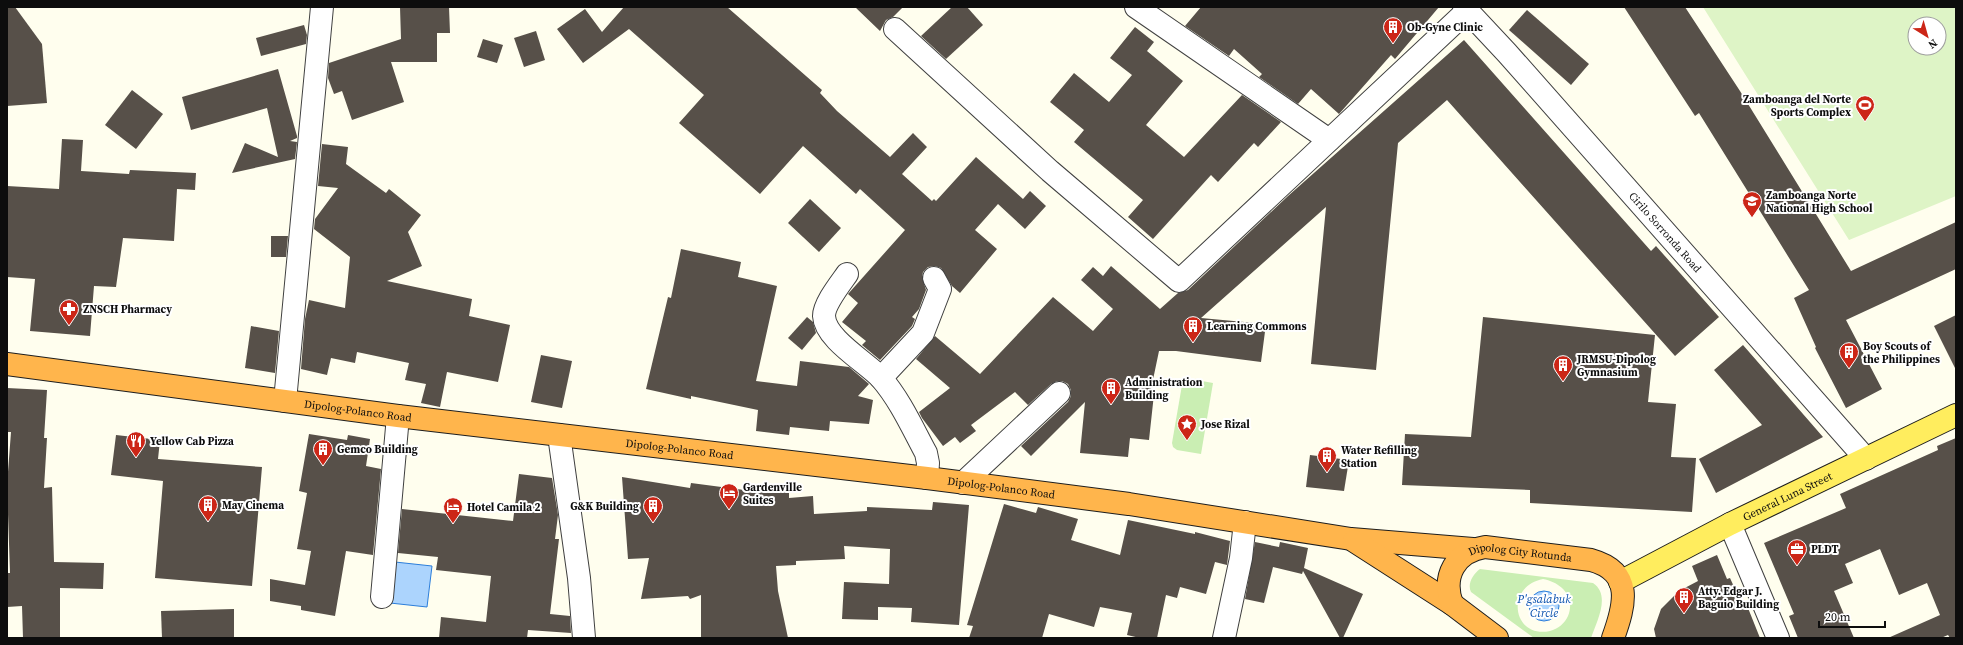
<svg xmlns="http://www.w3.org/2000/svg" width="1963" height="645" font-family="'Source Serif 4',serif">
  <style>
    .green { fill: #caeeb3; fill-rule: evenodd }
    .pitch { fill: #def4c6; fill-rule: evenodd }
    .water { fill: #acd4fd; stroke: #2c7edb }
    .building { fill: #575049 }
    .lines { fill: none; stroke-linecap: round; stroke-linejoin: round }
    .street-casing { stroke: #404040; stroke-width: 24 }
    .primary-casing { stroke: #1e1e1e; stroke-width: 24 }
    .highway-casing { stroke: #1e1e1e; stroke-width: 24 }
    .street { stroke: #fff; stroke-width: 22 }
    .primary { stroke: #ffed5e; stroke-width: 22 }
    .highway { stroke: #ffb54c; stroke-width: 22 }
    .labels { text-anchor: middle; stroke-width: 4; stroke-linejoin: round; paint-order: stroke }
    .poi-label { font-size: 11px; font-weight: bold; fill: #0d0d0d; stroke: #fff; text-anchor: start }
    .street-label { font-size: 11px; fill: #0d0d0d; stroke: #fff }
    .water-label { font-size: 12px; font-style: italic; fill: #0950ad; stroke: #fff }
  </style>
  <rect width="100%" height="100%" fill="#fffeee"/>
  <!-- green -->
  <g class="green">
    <path d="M1191 379 1213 383 1201 454 1177 450 1173 447 1172 443 1182 385 1185 381Z"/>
    <path d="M1480 569 1593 583C1611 595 1597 621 1591 638H1534L1471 592C1467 584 1473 574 1480 569ZM1543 579C1560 582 1576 596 1568 616 1565 623 1558 629 1550 631 1513 639 1504 587 1543 579Z"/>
  </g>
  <!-- pitch -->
  <path class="pitch" d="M1703 7H1956V196L1849 240ZM1915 24H1939V48H1915Z"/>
  <!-- water -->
  <g class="water">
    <path d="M395 562 432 566 427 607 390 603Z"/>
    <circle cx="1544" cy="606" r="15"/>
  </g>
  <!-- building -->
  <g class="building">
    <path d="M7 7H15L42 44 47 103 7 106Z"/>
    <path d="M400 7H449L450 33H437V62H391L404 102 352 120 342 91 334 94 328 78 329 63 401 39Z"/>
    <path d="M624 7H727L822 90 820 93 837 111 890 157 913 133 927 147 902 174 932 201 934 199 936 201 976 157 1023 199 1030 191 1046 206 1025 229 998 204 975 230 997 249 960 293 952 286 941 268 935 266 928 267 923 272 922 277 926 290 919 309 912 317 915 319 912 326 880 360 862 345 866 341 842 322 858 303 848 294 905 230 860 189 856 194 803 146 760 194 679 123 704 95 629 29 583 63 557 29 585 9 602 32Z"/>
    <path d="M855 7H903L893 17 886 20 880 31Z"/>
    <path d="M952 7H967L983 25 946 59 921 36Z"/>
    <path d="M1201 7H1439L1395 59 1391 55 1339 114 1311 89 1298 104 1259 77 1262 74 1234 49 1229 56 1185 26Z"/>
    <path d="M1624 7H1685L1740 91 1851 271 1956 222V269L1846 320 1882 389 1846 408 1815 348 1816 347 1794 298 1809 290 1699 113 1695 116Z"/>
    <path d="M1527 10 1589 64 1571 85 1509 30Z"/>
    <path d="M304 25 307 35 306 44 261 56 256 38Z"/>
    <path d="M1135 27 1154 42 1147 51 1183 81 1146 125 1184 157 1242 95 1281 122 1258 147 1254 143 1218 182 1211 175 1153 239 1128 217 1143 200 1074 142 1084 130 1050 102 1074 73 1109 102 1132 75 1110 58Z"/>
    <path d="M536 31 545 60 524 67 514 38Z"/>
    <path d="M483 39 503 45 497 63 477 57Z"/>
    <path d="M1464 40 1651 251 1656 246 1719 317 1675 356 1447 100 1398 143 1376 370 1311 364 1326 207 1201 318 1266 324 1261 362 1176 351H1159L1150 394H1154L1149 440 1130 438 1128 457 1080 453 1085 402 1031 456 1021 446 1068 402 1071 396V390L1068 384 1062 381H1057L1051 384 1028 405 1015 392 971 425 976 431 960 443 955 437 943 446 922 418 919 412 950 388 916 359 935 336 980 374 1053 297 1093 331 1113 309 1081 280 1093 267 1103 276 1111 266 1160 309 1178 293 1188 290 1288 196Z"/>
    <path d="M278 69 297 136V138L290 141 297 142 295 159 232 173 245 143 278 157 267 108 191 130 182 97Z"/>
    <path d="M132 90 163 114 136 149 105 125Z"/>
    <path d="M62 139 83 140 81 171 129 174 130 170 196 173 195 190 177 189 174 241 123 238 116 287 94 286 90 336 30 331 35 279 7 277V186L59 189Z"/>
    <path d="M322 144 348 147 346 164 386 193 389 189 421 215 408 232 422 266 387 281 472 299 469 316 510 325 498 382 447 372 440 407 421 403 426 384 405 380 409 363 357 352 355 363 331 358 327 375 301 369 305 319 309 300 345 308 350 257 314 229 315 219 338 188 318 186Z"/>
    <path d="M810 199 841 228 819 252 788 223Z"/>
    <path d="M271 236H288L286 257H271Z"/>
    <path d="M681 249 741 262 738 277 777 286 756 381 797 386 800 361 849 367 869 384 858 396 873 400 869 424 830 421 829 431 790 427 789 435 756 431 758 410 691 396V399L646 389 668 297 671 298Z"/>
    <path d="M1956 315V370L1934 326Z"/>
    <path d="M807 317 813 322 816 333 802 350 788 338Z"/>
    <path d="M1483 317 1655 335 1648 402 1676 404 1671 457 1696 458 1692 512 1530 503V490L1402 485 1405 434 1471 437Z"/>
    <path d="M251 326 279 331 275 373 245 368Z"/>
    <path d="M1743 345 1823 437 1716 493 1699 459 1762 425 1714 370Z"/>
    <path d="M541 355 572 361 562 408 531 402Z"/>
    <path d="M7 388 47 390 44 438H47L44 488 52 487 54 562 104 563 103 589 60 588V638H23L22 606 7 607V573H10L7 485 11 432H7Z"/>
    <path d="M309 434 347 440 348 435 370 439 366 466 381 469 373 555 346 551 335 616 301 610V606L270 601V579L305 585 311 551 297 549 307 493 299 491Z"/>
    <path d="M116 435 160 440 158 459 262 467 252 586 155 578 163 481 111 475Z"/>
    <path d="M1956 438V638H1950L1948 635 1941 638H1888L1940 615 1927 583 1899 595 1880 549 1845 564 1853 583 1834 591 1854 638H1798L1789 616 1794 614 1764 543 1846 508 1840 494 1938 450 1937 446Z"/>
    <path d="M1310 455 1349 460 1344 491 1306 487Z"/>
    <path d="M519 474 552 478 558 515 555 539H559L550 614 570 616 571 633 528 630 527 638H439L441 617 486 622 491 576 436 570 438 557 398 553 402 509 513 521Z"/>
    <path d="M622 477 690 488 691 483 752 491 768 490V493L789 491V498L813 496 814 514 867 511V507L932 510 933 502 969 505 959 625 911 622 912 608 878 607V620L842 619 844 582 889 584 890 549 844 546 845 559 796 561V565L776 566 778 591 788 638H701V595L690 599 688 596 641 599 649 558 628 559Z"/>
    <path d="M1004 504 1036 513 1038 507 1078 519 1071 540 1120 555 1128 520 1195 534V532L1230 541 1227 565 1215 562 1206 594 1180 587 1177 598 1166 595 1157 638H1140L1127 635 1132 613 1100 607 1094 627 1049 614 1042 638H969L973 626 967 625Z"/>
    <path d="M1255 542 1279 547 1280 542 1308 548 1304 568 1363 594 1343 638H1340L1303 571 1302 574 1273 567 1264 603 1245 599Z"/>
    <path d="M1717 555 1727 579 1730 578 1744 609 1748 608 1760 638H1656L1654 629 1661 609 1679 591 1698 581 1692 566Z"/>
    <path d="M234 609V638H162L161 611Z"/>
  </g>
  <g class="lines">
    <!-- street casing -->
    <g class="street-casing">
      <g id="street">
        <path d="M1136 7 1329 140"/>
        <path id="s1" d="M1464 7 1507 53 1866 459"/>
        <path d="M895 29 1050 171 1179 281 1468 10"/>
        <path d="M847 274C840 284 824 304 824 316 825 339 866 362 881 378 900 400 912 427 926 453L928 463 927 478"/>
        <path d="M881 378 923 333 940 289 934 278"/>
        <path d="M285 401 322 7"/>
        <path d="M559 435 579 578 584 638"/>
        <path d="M963 483 1059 393"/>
        <path d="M1730 524 1778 638"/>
        <path d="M382 597 398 416"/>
        <path d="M1224 638 1241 558 1245 522"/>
      </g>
    </g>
    <!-- primary casing -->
    <g class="primary-casing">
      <g id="primary">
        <path id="s2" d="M1620 582 1730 524 1956 415"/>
      </g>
    </g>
    <!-- highway casing -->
    <g class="highway-casing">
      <g id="highway">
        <path id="s3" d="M7 364 398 416 927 478 1129 504 1351 539 1473 549"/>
        <path d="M1354 541 1452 604 1497 638"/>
        <path id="s4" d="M1452 604C1442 576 1455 552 1485 547L1591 560C1634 572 1625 605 1613 638"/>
      </g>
    </g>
    <!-- street -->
    <use href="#street" class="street"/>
    <!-- primary -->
    <use href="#primary" class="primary"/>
    <!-- highway -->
    <use href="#highway" class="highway"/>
  </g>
  <!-- icons -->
  <defs>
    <g id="building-pin" transform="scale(1)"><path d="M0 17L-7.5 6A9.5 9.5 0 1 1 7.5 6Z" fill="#cc2617" stroke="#fff"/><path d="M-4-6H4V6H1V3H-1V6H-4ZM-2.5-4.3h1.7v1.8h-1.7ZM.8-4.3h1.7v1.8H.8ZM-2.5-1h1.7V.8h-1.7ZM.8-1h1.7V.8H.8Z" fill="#fff"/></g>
    <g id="stadium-pin" transform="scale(1)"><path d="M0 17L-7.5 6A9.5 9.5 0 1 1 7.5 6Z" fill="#cc2617" stroke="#fff"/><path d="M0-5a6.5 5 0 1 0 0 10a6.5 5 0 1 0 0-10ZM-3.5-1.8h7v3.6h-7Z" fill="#fff"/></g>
    <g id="school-pin" transform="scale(1)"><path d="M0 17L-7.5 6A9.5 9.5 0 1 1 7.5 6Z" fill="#cc2617" stroke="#fff"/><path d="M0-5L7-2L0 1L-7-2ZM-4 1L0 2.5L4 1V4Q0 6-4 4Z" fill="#fff"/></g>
    <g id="pharmacy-pin" transform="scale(1)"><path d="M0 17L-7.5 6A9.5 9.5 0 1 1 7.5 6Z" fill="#cc2617" stroke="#fff"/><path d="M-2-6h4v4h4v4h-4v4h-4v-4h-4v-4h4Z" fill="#fff"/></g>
    <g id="sight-pin" transform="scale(1)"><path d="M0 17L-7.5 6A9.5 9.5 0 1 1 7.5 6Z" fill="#cc2617" stroke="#fff"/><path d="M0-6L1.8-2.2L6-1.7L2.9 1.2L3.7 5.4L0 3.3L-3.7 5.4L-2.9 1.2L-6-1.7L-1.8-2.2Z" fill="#fff"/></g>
    <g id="restaurant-pin" transform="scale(1)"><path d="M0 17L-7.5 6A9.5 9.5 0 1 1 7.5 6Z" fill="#cc2617" stroke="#fff"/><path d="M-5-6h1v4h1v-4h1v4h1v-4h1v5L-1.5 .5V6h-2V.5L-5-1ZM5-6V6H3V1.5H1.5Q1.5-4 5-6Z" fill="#fff"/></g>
    <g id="hotel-pin" transform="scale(1)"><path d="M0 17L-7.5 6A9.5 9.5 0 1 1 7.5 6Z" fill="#cc2617" stroke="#fff"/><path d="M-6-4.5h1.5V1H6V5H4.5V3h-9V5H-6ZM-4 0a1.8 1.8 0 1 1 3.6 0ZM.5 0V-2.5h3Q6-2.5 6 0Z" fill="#fff"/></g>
    <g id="office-pin" transform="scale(1)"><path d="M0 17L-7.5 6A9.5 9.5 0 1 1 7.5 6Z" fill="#cc2617" stroke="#fff"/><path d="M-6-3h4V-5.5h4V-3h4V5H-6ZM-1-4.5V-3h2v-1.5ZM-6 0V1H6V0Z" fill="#fff"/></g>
  </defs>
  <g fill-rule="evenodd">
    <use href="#building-pin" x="1393" y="27"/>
    <use href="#stadium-pin" x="1865" y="105"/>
    <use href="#school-pin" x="1752" y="201"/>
    <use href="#pharmacy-pin" x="69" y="309"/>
    <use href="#building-pin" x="1193" y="326"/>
    <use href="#building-pin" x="1849" y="352"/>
    <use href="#building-pin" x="1563" y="365"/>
    <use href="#building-pin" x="1111" y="388"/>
    <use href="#sight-pin" x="1187" y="424"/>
    <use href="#restaurant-pin" x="136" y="441"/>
    <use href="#building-pin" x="323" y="449"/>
    <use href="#building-pin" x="1327" y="456"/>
    <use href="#hotel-pin" x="729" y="493"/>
    <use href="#building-pin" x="208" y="505"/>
    <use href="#building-pin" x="653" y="506"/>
    <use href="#hotel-pin" x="453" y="507"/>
    <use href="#office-pin" x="1797" y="549"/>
    <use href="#building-pin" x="1684" y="597"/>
  </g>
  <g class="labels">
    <!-- poi labels -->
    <g class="poi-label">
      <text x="1407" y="31">Ob-Gyne Clinic</text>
      <text x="1851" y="103" text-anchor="end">Zamboanga del Norte<tspan x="1851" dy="13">Sports Complex</tspan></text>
      <text x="1766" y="199">Zamboanga Norte<tspan x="1766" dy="13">National High School</tspan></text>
      <text x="83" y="313">ZNSCH Pharmacy</text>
      <text x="1207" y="330">Learning Commons</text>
      <text x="1863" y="350">Boy Scouts of<tspan x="1863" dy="13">the Philippines</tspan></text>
      <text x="1577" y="363">JRMSU-Dipolog<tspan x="1577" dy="13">Gymnasium</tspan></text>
      <text x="1125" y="386">Administration<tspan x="1125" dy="13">Building</tspan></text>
      <text x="1201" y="428">Jose Rizal</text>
      <text x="150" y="445">Yellow Cab Pizza</text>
      <text x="337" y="453">Gemco Building</text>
      <text x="1341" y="454">Water Refilling<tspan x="1341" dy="13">Station</tspan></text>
      <text x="743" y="491">Gardenville<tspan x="743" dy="13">Suites</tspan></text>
      <text x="222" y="509">May Cinema</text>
      <text x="639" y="510" text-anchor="end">G&amp;K Building</text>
      <text x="467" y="511">Hotel Camila 2</text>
      <text x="1811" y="553">PLDT</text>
      <text x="1698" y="595">Atty. Edgar J.<tspan x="1698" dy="13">Baguio Building</tspan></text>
    </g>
    <!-- street labels -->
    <g class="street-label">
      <text dy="4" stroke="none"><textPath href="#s1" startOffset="302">Cirilo Sorronda Road</textPath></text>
      <text dy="4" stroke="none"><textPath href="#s3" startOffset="354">Dipolog-Polanco Road</textPath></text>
      <text dy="4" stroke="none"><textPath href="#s3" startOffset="678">Dipolog-Polanco Road</textPath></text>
      <text dy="4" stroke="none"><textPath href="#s3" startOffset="1002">Dipolog-Polanco Road</textPath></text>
      <text dy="4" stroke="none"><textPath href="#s2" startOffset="188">General Luna Street</textPath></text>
      <text dy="4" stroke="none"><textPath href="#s4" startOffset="112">Dipolog City Rotunda</textPath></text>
    </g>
    <!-- water labels -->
    <g class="water-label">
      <text x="1544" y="603">P'gsalabuk<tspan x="1544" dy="14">Circle</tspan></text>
    </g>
  </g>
  <!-- border -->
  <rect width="1963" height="645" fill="none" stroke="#0d0d0d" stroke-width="16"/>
  <!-- north arrow -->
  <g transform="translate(1927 36) rotate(143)"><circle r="19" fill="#ffffff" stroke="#9e9e9e"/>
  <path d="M0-3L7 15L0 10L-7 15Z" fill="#cc2617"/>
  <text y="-6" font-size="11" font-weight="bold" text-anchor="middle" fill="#0d0d0d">N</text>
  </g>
  <!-- scale -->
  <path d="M1819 621v6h66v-6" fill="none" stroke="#0d0d0d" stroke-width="2"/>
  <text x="1825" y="621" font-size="12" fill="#0d0d0d" stroke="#ffffff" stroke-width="3" paint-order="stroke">20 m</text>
</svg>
